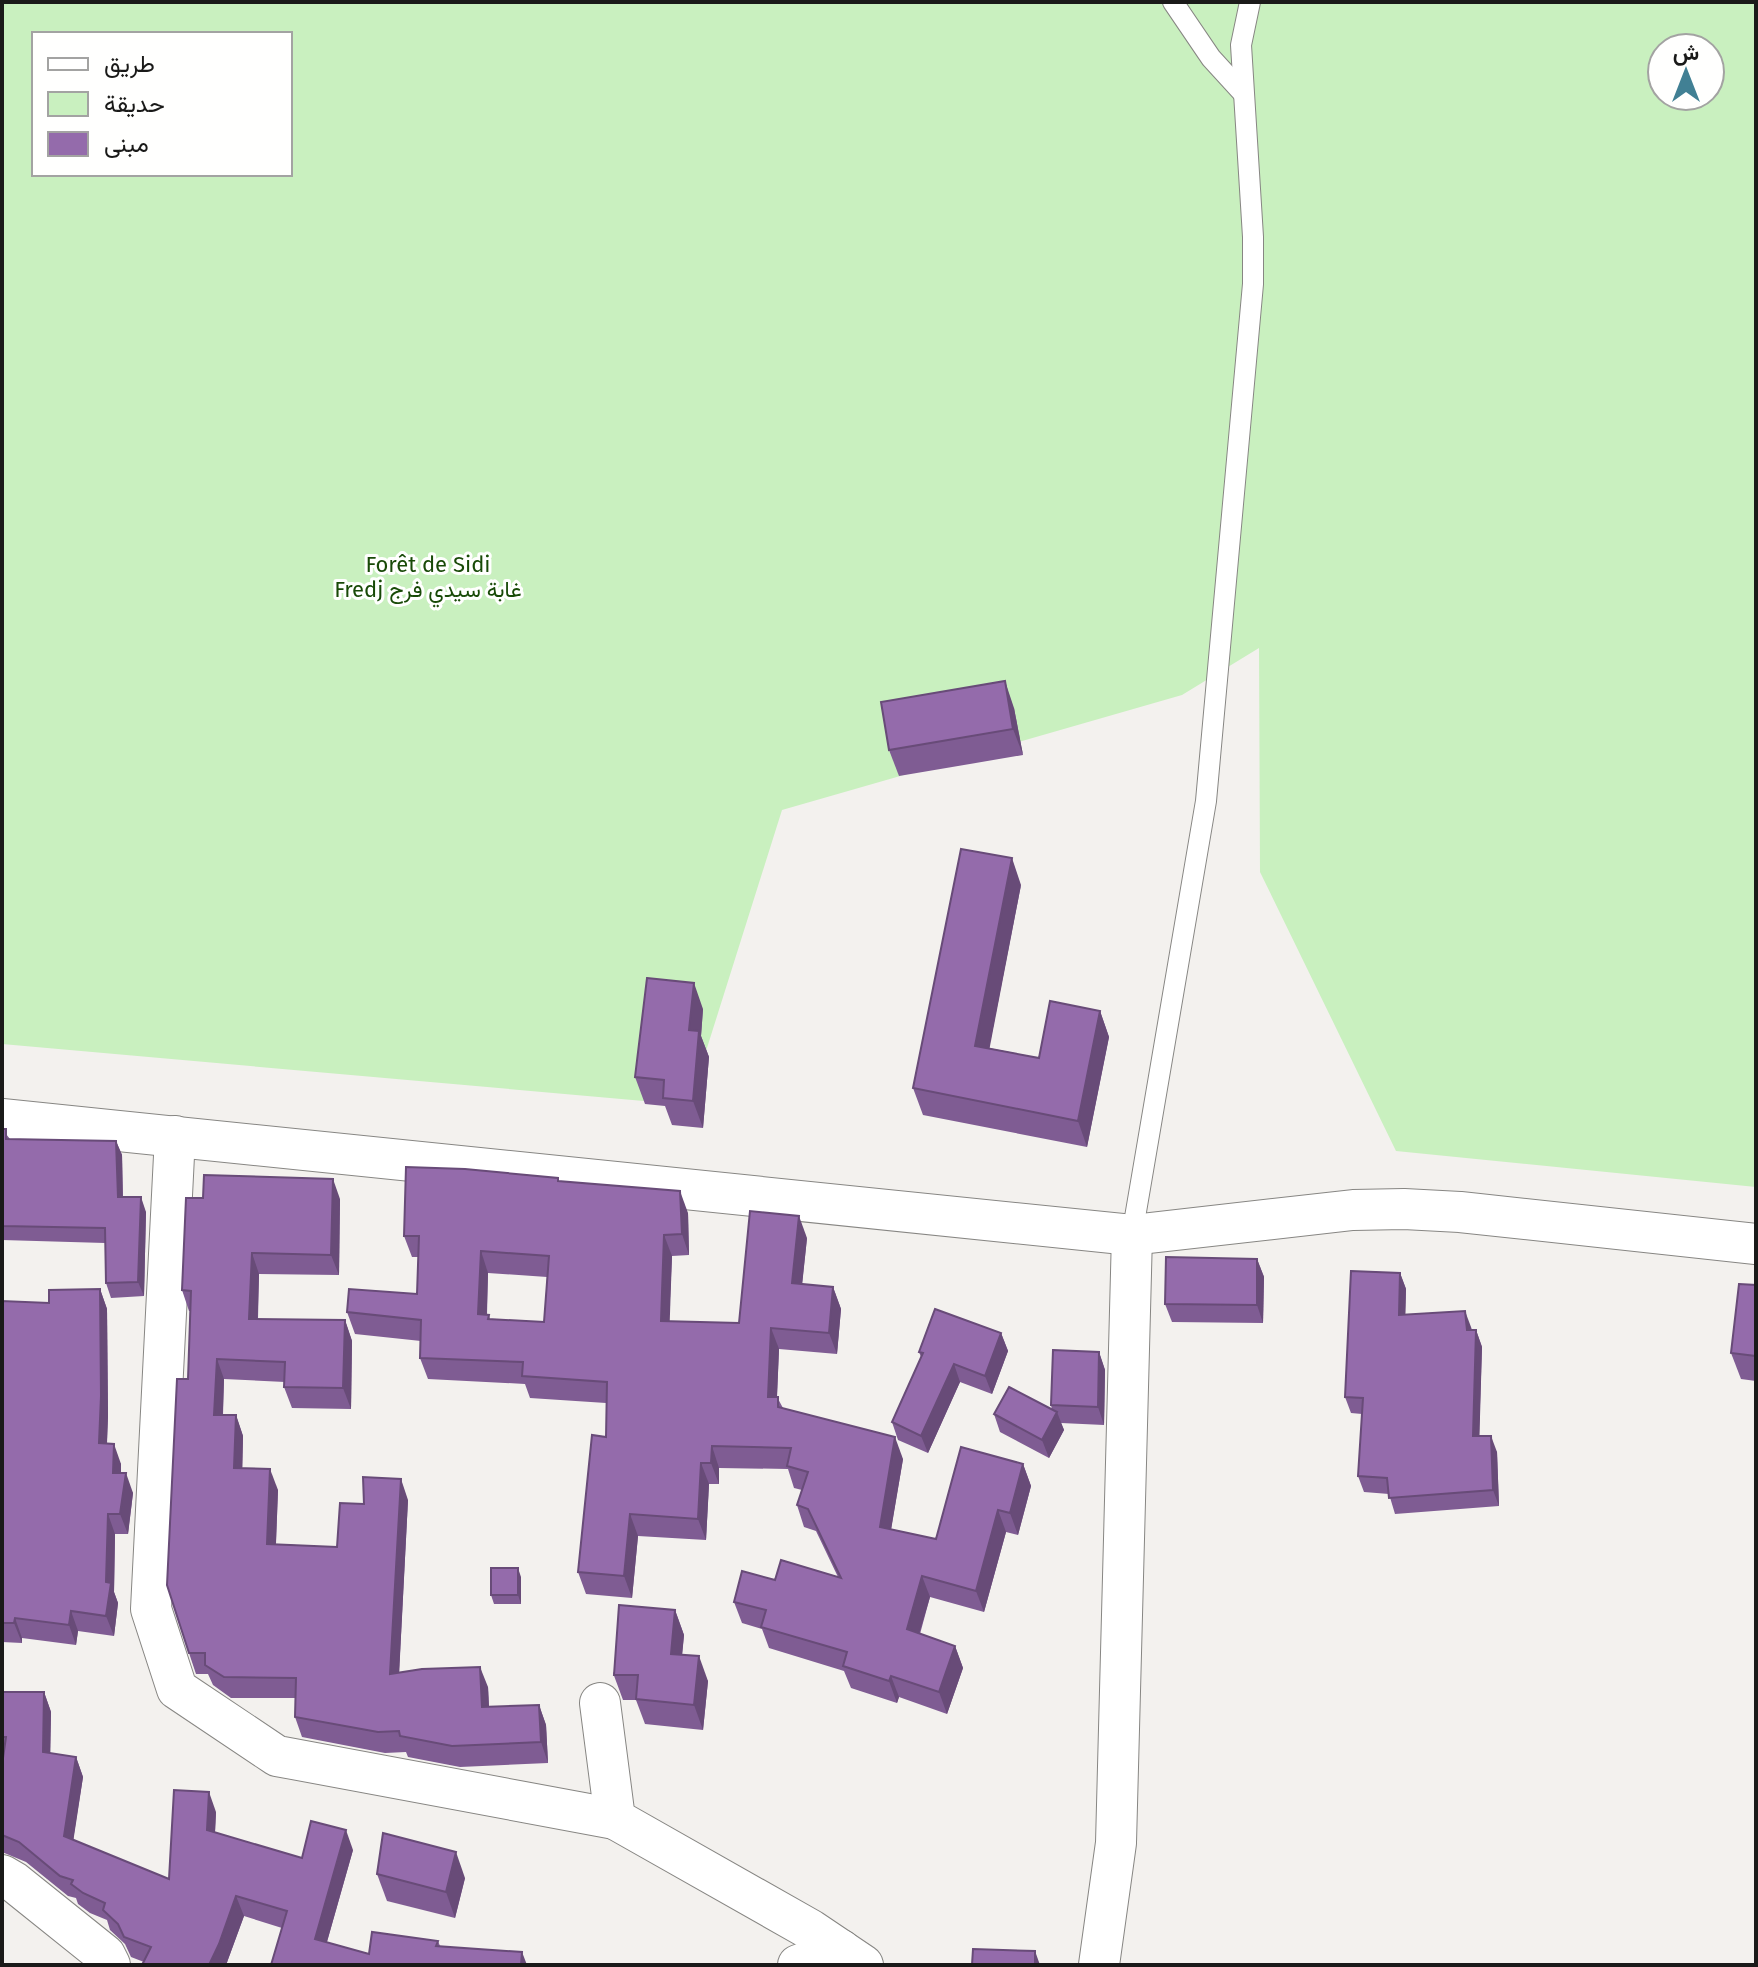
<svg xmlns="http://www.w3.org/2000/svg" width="1758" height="1967" font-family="'Fira Sans',Vazirmatn,sans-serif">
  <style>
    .green { fill: #c9f0bf; fill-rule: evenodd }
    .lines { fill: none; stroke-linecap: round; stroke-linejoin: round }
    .lane-casing { stroke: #878683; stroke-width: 22 }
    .street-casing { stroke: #878683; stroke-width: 42 }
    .lane { stroke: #fff; stroke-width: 20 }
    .street { stroke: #fff; stroke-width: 40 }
    .wall { fill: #7f5c93; fill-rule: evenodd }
    .shaded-wall { fill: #684b78 }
    .building { fill: #946bab; stroke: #684b78; stroke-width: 2; fill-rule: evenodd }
    .labels { text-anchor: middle; stroke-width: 6; stroke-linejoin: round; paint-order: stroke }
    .park-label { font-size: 22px; fill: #184a07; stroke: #fffffe }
  </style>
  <rect width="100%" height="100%" fill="#f3f1ee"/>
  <!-- green -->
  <path class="green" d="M2 2H1756V1187L1396 1151 1260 872 1259 648 1182 695 782 810 689 1105 2 1044ZM34 34H290V174H34ZM1662 48H1710V96H1662Z"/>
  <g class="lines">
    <!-- lane casing -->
    <g class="lane-casing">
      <g id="lane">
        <path d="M1173 2 1211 58 1243 93"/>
        <path d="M1132 1235 1206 801 1253 284V237L1241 45 1250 2"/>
      </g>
    </g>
    <!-- street casing -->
    <g class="street-casing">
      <g id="street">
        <path d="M2 1119 1132 1235 1353 1210 1404 1209 1460 1212 1756 1244"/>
        <path d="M175 1136 151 1609 177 1689 277 1756 615 1819"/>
        <path d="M600 1703 615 1819 811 1930 863 1965"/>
        <path d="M2 1875 14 1882 105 1955 110 1965"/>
        <path d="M798 1965 841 1950"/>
        <path d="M1099 1965 1116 1843 1132 1235"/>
      </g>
    </g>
    <!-- lane -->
    <use href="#lane" class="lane"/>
    <!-- street -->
    <use href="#street" class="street"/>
  </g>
  <!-- wall -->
  <g class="wall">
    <path d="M1014 708 1023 755 899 776 889 750Z"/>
    <path d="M1021 885 989 1048 1039 1058 1100 1011 1109 1037 1087 1147 923 1115 913 1088Z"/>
    <path d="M703 1009 701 1036 709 1057 703 1128 672 1125 665 1106 645 1104 635 1077Z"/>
    <path d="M2 1129 10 1139 116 1141 122 1155 123 1197 146 1212 144 1296 111 1298 106 1283 105 1243 2 1240Z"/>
    <path d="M558 1178 559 1181 688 1213 689 1255 672 1256 669 1321 739 1323 807 1238 802 1284 833 1287 841 1309 837 1354 779 1349 777 1397 783 1408 903 1459 891 1529 936 1539 1023 1464 1031 1486 1018 1535 1006 1532 984 1612 930 1597 920 1634 955 1646 963 1668 947 1714 899 1697 897 1703 851 1688 844 1671 769 1648 762 1629 742 1623 734 1602 775 1580 838 1577 816 1531 804 1527 797 1505 802 1490 794 1488 788 1469 719 1468V1484H709L706 1540 638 1536 632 1598 586 1594 578 1572 606 1437V1403L530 1398 525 1384 428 1379 420 1358 421 1341 355 1334 347 1312 417 1294 418 1257H412L404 1236ZM488 1273 547 1277 544 1322 490 1319 489 1315H487Z"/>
    <path d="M340 1199 339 1275 259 1274 258 1319 345 1320 352 1341 351 1409 292 1408 284 1387 285 1382 224 1379 223 1415H236L243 1436 242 1468 278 1490 276 1544 337 1547 364 1504 408 1500 399 1673 488 1687 489 1707 539 1705 546 1725 548 1763 460 1767 408 1757 406 1752 385 1753 302 1737 295 1717V1698H231L213 1685 208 1674H196L189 1653 188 1379 190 1311H189L182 1290Z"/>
    <path d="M1257 1259 1264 1277 1263 1323 1172 1322 1165 1304Z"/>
    <path d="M1400 1273 1406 1289 1405 1315 1471 1327 1472 1330H1476L1482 1347 1479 1436 1497 1452 1499 1506 1395 1514 1389 1494 1364 1492 1358 1476 1362 1414 1351 1413 1345 1397Z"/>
    <path d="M1756 1285V1381L1741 1379 1731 1353Z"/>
    <path d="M100 1289 107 1309 108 1416 107 1444 121 1464V1473L133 1493 128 1534H115L114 1592 118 1603 114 1636 78 1631 76 1645 22 1638V1643L2 1642V1301L49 1303Z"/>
    <path d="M1001 1333 1008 1351 992 1394 960 1382 928 1453 898 1440 892 1422 921 1357 919 1352Z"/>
    <path d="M1099 1352 1105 1370 1104 1425 1061 1423 1064 1430 1049 1458 1000 1432 994 1414 1052 1410 1051 1405Z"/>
    <path d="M521 1577V1604H494L491 1595Z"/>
    <path d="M675 1610 684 1635 682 1654 708 1681 703 1730 645 1724 636 1700H623L613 1673Z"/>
    <path d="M2 1692H44L51 1712 50 1753 76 1757 83 1777 73 1840 169 1879 216 1812 215 1833 302 1858 353 1850 327 1942 369 1954 438 1941 440 1946 271 1965 282 1928 244 1916 226 1965H142L144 1962 131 1957 125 1944 110 1930 107 1920 90 1913 78 1904 76 1898 68 1896 26 1862 2 1852V1765L3 1756H2Z"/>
    <path d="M377 1874 465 1878 455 1918 387 1901Z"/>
  </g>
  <!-- shaded-wall -->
  <g class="shaded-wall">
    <path d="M1005 681 1014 708 1023 755 1013 729Z"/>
    <path d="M1012 858 1021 885 985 1072 975 1046Z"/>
    <path d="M694 983 703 1009 701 1036 709 1057 703 1128 693 1101 689 1030Z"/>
    <path d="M1100 1011 1109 1037 1087 1147 1078 1121Z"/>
    <path d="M116 1141 122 1155 123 1211 118 1197Z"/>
    <path d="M333 1179 340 1199 339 1275 331 1255Z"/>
    <path d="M680 1191 688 1213 689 1255 682 1234Z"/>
    <path d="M141 1197 146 1212 144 1296 138 1282Z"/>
    <path d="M799 1216 807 1238 800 1305 792 1283Z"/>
    <path d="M664 1235 672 1256 669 1342 661 1321Z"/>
    <path d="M481 1251 488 1273 486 1336 478 1314Z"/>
    <path d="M252 1253 259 1274 257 1339 249 1319Z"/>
    <path d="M1257 1259 1264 1277 1263 1323 1257 1305Z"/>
    <path d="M1400 1273 1406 1289 1405 1331 1399 1315Z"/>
    <path d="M833 1287 841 1309 837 1354 829 1333Z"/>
    <path d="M100 1289 107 1309 108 1416 106 1463 99 1443Z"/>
    <path d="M1465 1311 1471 1327 1472 1346 1467 1330Z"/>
    <path d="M345 1320 352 1341 351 1409 343 1388Z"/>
    <path d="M771 1328 779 1349 776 1418 768 1397Z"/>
    <path d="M1476 1330 1482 1347 1479 1452 1473 1436Z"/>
    <path d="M1001 1333 1008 1351 992 1394 985 1376Z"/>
    <path d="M1099 1352 1105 1370 1104 1425 1098 1407Z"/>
    <path d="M217 1359 224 1379 222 1435 214 1415Z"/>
    <path d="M954 1364 960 1382 928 1453 921 1436Z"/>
    <path d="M1057 1412 1064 1430 1049 1458 1042 1440Z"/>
    <path d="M236 1415 243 1436 242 1488 234 1468Z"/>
    <path d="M1491 1436 1497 1452 1499 1506 1493 1490Z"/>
    <path d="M895 1437 903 1459 888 1548 880 1527Z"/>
    <path d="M114 1444 121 1464V1493L113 1473Z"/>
    <path d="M712 1446 719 1468V1484L711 1463Z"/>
    <path d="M701 1463 709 1484 706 1540 698 1519Z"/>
    <path d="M1023 1464 1031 1486 1018 1535 1010 1513Z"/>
    <path d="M270 1469 278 1490 275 1565 267 1544Z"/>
    <path d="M126 1473 133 1493 128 1534 120 1514Z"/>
    <path d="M401 1479 408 1500 398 1695 390 1674Z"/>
    <path d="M998 1510 1006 1532 984 1612 976 1591Z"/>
    <path d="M108 1514 115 1534 114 1592 118 1603 114 1636 106 1616Z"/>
    <path d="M630 1514 638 1536 632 1598 624 1576Z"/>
    <path d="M518 1568 521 1577V1604L518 1595Z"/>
    <path d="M922 1576 930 1597 914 1651 907 1629Z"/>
    <path d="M675 1610 684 1635 680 1678 671 1654Z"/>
    <path d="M71 1611 78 1631 76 1645 69 1625Z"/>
    <path d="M15 1618 22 1638V1643L14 1623Z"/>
    <path d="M955 1646 963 1668 947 1714 939 1692Z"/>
    <path d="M699 1656 708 1681 703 1730 694 1705Z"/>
    <path d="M480 1667 488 1687 490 1728 482 1707Z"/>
    <path d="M891 1676 899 1697 897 1703 889 1681Z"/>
    <path d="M44 1692 51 1712 50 1772 43 1752Z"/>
    <path d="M539 1705 546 1725 548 1763 541 1742Z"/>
    <path d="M76 1757 83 1777 71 1856 64 1836Z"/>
    <path d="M209 1792 216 1812 214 1850 207 1830Z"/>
    <path d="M346 1830 353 1850 322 1959 315 1939Z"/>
    <path d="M456 1852 465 1878 455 1918 446 1892Z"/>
    <path d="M236 1896 244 1916 226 1965H209Z"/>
    <path d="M1035 1951 1040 1965H1035Z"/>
    <path d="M522 1952 527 1965H521Z"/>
  </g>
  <!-- building -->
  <g class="building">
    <path d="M1005 681 1013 729 889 750 881 702Z"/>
    <path d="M961 849 1012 858 975 1046 1039 1058 1050 1001 1100 1011 1078 1121 913 1088Z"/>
    <path d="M647 978 694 983 689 1030 699 1031 693 1101 663 1098 664 1080 635 1077Z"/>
    <path d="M2 1129H6V1139L116 1141 118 1197H141L138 1282 106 1283 105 1228 2 1226Z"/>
    <path d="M406 1167 465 1169 558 1178V1181L680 1191 682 1234 664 1235 661 1321 739 1323 750 1211 799 1216 792 1283 833 1287 829 1333 771 1328 768 1397H778V1407L895 1437 880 1527 936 1539 961 1447 1023 1464 1010 1513 998 1510 976 1591 922 1576 907 1629 955 1646 939 1692 891 1676 889 1681 843 1666 847 1652 761 1627 766 1610 734 1602 742 1571 775 1580 781 1560 841 1578 808 1509 797 1505 808 1472 787 1466 791 1448 712 1446 711 1463H701L698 1519 630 1514 624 1576 578 1572 592 1435 606 1437 607 1382 522 1376 523 1362 420 1358 421 1320 347 1312 349 1289 417 1294 419 1236H404ZM481 1251 549 1256 544 1322 488 1319 489 1315 478 1314Z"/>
    <path d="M204 1175 333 1179 331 1255 252 1253 249 1319 345 1320 343 1388 284 1387 285 1362 217 1359 214 1415H236L234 1468 270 1469 267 1544 337 1547 340 1503 364 1504 363 1477 401 1479 390 1674 422 1669 480 1667 482 1707 539 1705 541 1742 452 1746 400 1736 399 1731 378 1732 295 1717 296 1678 224 1677 205 1665V1653H189L167 1585 177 1379H188L191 1291 182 1290 186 1198H203Z"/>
    <path d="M1166 1257 1257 1259V1305L1165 1304Z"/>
    <path d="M1351 1271 1400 1273 1399 1315 1465 1311 1467 1330H1476L1473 1436H1491L1493 1490 1389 1498 1387 1478 1358 1476 1363 1398 1345 1397Z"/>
    <path d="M1739 1284 1756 1285V1356L1731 1353Z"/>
    <path d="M100 1289 101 1396 99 1443 114 1444 113 1473H126L120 1514H108L106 1582 111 1583 106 1616 71 1611 69 1625 15 1618 14 1623H2V1301L49 1303V1290Z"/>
    <path d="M935 1309 1001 1333 985 1376 954 1364 921 1436 892 1422 923 1353 919 1352Z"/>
    <path d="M1053 1350 1099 1352 1098 1407 1051 1405Z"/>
    <path d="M1009 1387 1057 1412 1042 1440 994 1414Z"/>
    <rect x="491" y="1568" width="27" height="27"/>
    <path d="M619 1605 675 1610 671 1654 699 1656 694 1705 636 1699 638 1675H614Z"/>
    <path d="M2 1692H44L43 1752 76 1757 64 1836 169 1879 174 1790 209 1792 207 1830 302 1858 311 1821 346 1830 315 1939 369 1954 372 1932 438 1941 436 1946 522 1952 521 1965H271L287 1911 236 1896 219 1944 209 1965H142L151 1947 124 1937 118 1924 103 1910 105 1903 83 1893 71 1884 73 1880 60 1876 19 1842 2 1835V1765L6 1737H2Z"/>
    <path d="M383 1833 456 1852 446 1892 377 1874Z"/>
    <path d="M973 1949 1035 1951V1965H972Z"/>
  </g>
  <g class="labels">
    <!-- park labels -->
    <g class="park-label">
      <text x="428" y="572">Forêt de Sidi<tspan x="428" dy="25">Fredj غابة سيدي فرج</tspan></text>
    </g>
  </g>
  <!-- border -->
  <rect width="1758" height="1967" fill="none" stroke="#1a1a19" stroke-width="8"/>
  <!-- legend -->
  <rect x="32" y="32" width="260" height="144" fill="#fffffe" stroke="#a3a3a2" stroke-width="2"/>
  <rect x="48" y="58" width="40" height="12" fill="#ffffff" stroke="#a3a3a2" stroke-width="2"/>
  <text x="104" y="72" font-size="24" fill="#1a1a19">طريق</text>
  <rect x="48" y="92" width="40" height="24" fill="#c9f0bf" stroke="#a3a3a2" stroke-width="2"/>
  <text x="104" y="112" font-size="24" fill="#1a1a19">حديقة</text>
  <rect x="48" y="132" width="40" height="24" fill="#946bab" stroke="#a3a3a2" stroke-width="2"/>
  <text x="104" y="152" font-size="24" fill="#1a1a19">مبنى</text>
  <!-- north arrow -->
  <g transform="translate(1686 72)"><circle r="38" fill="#fffffe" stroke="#a3a3a2" stroke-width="2"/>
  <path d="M0-6L14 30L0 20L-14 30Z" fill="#418094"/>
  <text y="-12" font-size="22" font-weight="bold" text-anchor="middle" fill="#1a1a19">ش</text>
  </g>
</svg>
